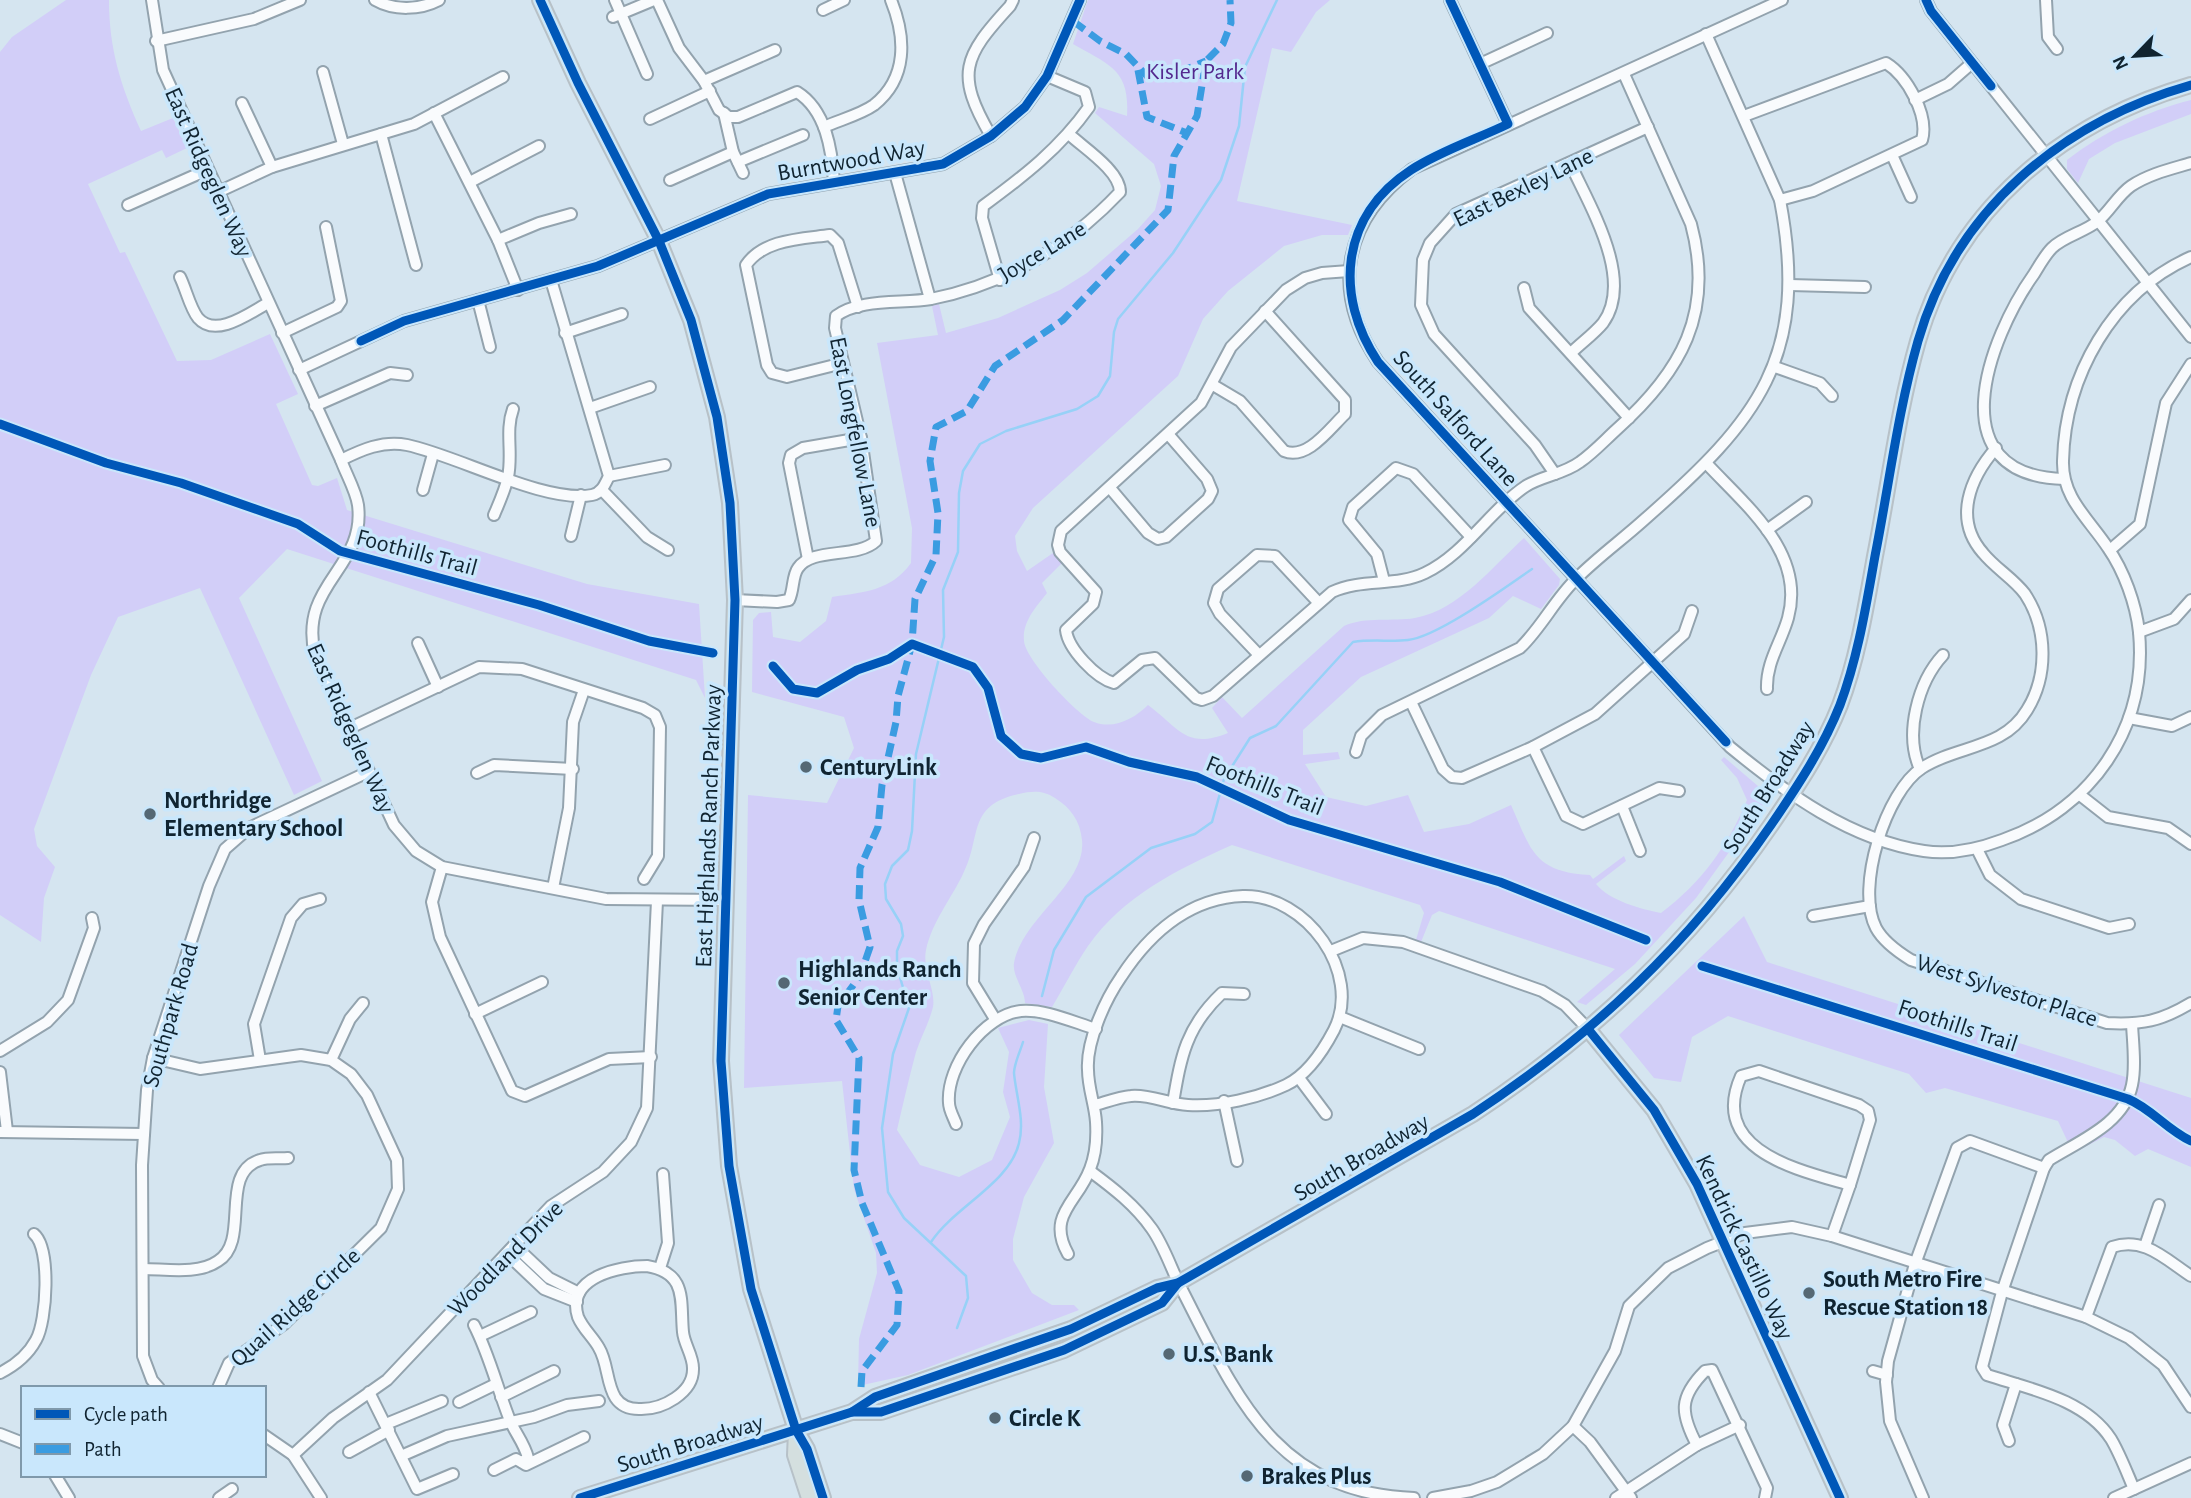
<svg xmlns="http://www.w3.org/2000/svg" width="2191" height="1498" font-family="'Alegreya Sans',sans-serif">
  <style>
    .green { fill: #d2cef8 }
    .lines { fill: none; stroke-linecap: round; stroke-linejoin: round }
    .stream { stroke: #97d1f7; stroke-width: 2.5 }
    .minor-casing { stroke: #93a3ae; stroke-width: 14 }
    .major-casing { stroke: #b7c1c8; stroke-width: 18 }
    .minor { stroke: #f9fbfd; stroke-width: 10 }
    .major { stroke: #d4dfdf; stroke-width: 14 }
    .quiet { stroke: #3a9ce1; stroke-width: 7; stroke-dasharray: 14 7; stroke-linecap: butt }
    .cycleway-casing { stroke: #c9e7fc; stroke-width: 13 }
    .cycleway { stroke: #0057b8; stroke-width: 9 }
    .poi-dot { fill: #556874; stroke: #c9e7fc; stroke-width: 2.5 }
    .labels { text-anchor: middle; stroke-width: 7; stroke-linejoin: round; paint-order: stroke }
    .park-label { font-size: 24px; fill: #54298f; stroke: #c9e7fc }
    .street-label { font-size: 24px; fill: #102431; stroke: #c9e7fc }
    .poi-label { font-size: 24px; font-weight: bold; fill: #102431; stroke: #c9e7fc; text-anchor: start }
  </style>
  <rect width="100%" height="100%" fill="#d5e5f0"/>
  <!-- green -->
  <g class="green">
    <path d="M66 0H109C109 49 121 87 141 131L173 118 187 148 166 158 162 150 88 184 120 253 125 252 177 361 211 360 270 334 298 394 276 404 312 485 318 486 337 478 347 510 587 584 699 604 705 698 696 680 287 549 239 598 322 781 294 795 200 588 118 617 91 675 34 829 37 846 55 867 44 898 41 942 0 915V52L12 37Z"/>
    <path d="M1088 0H1330L1316 12 1291 52 1272 48 1237 201 1352 225 1348 235H1322L1284 246 1228 291 1203 319 1178 376 1033 508 1015 536 1017 551 1027 571 1053 553 1062 563 1042 583 1047 593C1036 607 1022 622 1024 641 1025 659 1077 715 1094 722 1114 730 1135 718 1148 705 1179 728 1186 750 1228 733L1212 708 1222 697 1242 718 1344 626C1366 616 1392 622 1415 618 1459 610 1492 567 1524 538L1560 579 1559 585 1541 609 1513 596 1489 618 1361 677 1303 730V755L1338 752 1340 759 1305 764 1326 797 1366 806 1408 795 1424 832 1469 824 1511 805C1531 850 1534 872 1590 875L1593 879 1624 856 1626 861 1596 884C1610 901 1641 909 1661 913 1701 883 1728 846 1747 800L1737 778 1721 760 1724 757 1765 792V802L1696 898 1635 964 1586 1005 1577 1002 1615 969 1439 911 1432 915 1421 942 1416 940 1424 913 1420 905 1232 845C1178 869 1123 896 1088 946 1075 965 1064 987 1052 1007L1025 1003C1025 990 1012 976 1014 963 1022 918 1087 884 1082 840 1080 821 1071 808 1055 798 1043 790 1032 791 1019 794 966 805 982 838 963 874 951 899 932 922 926 950 922 970 936 990 933 1007 929 1023 921 1037 916 1052 909 1078 903 1104 897 1130L920 1165 959 1177 992 1160 1010 1117 1003 1092 1009 1052 998 1028 1029 1020 1048 1024 1044 1087 1054 1143 1024 1197 1013 1239V1260L1032 1293 1052 1305H1074L1079 1310 908 1375 858 1386 859 1339 877 1273 876 1253 854 1189 842 1081 744 1088 748 795 827 803 854 748 844 717 752 692 753 620 759 613 771 612 773 637 800 642 826 621 832 597C864 592 891 591 911 563L912 528 877 343 938 335 932 306 939 304 946 333 998 318 1060 290 1087 273 1138 229 1155 210 1161 186 1154 164 1095 113 1099 107 1127 116C1130 69 1109 65 1073 44Z"/>
    <path d="M2191 100V114L2115 143 2089 159 2078 183 2067 169V160C2105 131 2145 112 2191 100Z"/>
    <path d="M1744 916 1767 962 2191 1098V1167L2148 1149 2135 1156 2115 1140 2104 1137 2073 1153 2058 1121 1945 1088 1926 1093 1909 1074 1728 1016 1692 1037 1681 1082 1654 1078 1619 1035Z"/>
  </g>
  <g class="lines">
    <!-- stream -->
    <g class="stream">
      <path d="M1042 996 1054 950 1086 897 1151 848 1195 834 1212 822 1224 779 1250 738 1276 726 1353 642C1372 639 1390 642 1408 640 1437 637 1506 587 1532 569"/>
      <path d="M931 1242C954 1207 1010 1183 1019 1143 1025 1120 1016 1096 1014 1073 1014 1064 1020 1052 1023 1042"/>
      <path d="M957 1328 968 1298 966 1276 904 1218 888 1192 882 1128 893 1054 909 1008 897 967V951L903 936 901 924 886 899 885 884 892 866 908 850 912 831 916 754 944 637 943 590 958 552 959 493 963 471 980 444 1006 431 1077 409 1098 396 1110 376 1114 332 1118 319 1173 253 1221 180 1239 126 1245 67 1277 0"/>
    </g>
    <!-- minor casing -->
    <g class="minor-casing">
      <g id="minor">
        <path d="M152 0 163 70 341 460C346 474 356 491 358 505 366 569 298 583 315 655L394 825 416 851 442 867 606 899 724 900"/>
        <path d="M375 0C394 11 420 10 439 0"/>
        <path d="M615 0 647 74"/>
        <path d="M657 0 679 48 704 81 719 110 729 117H738L797 92C826 110 832 150 834 182"/>
        <path d="M1450 0 1508 124"/>
        <path d="M1782 0 1412 169C1343 221 1330 291 1378 362L1730 747C1786 793 1850 840 1924 851 1949 855 1978 849 2002 840 2091 809 2148 729 2139 632 2136 604 2124 571 2108 548 2089 519 2062 498 2063 461 2065 376 2112 292 2191 257"/>
        <path d="M1926 0 1931 11 2191 337"/>
        <path d="M2046 0 2048 37 2057 49"/>
        <path d="M823 10 844 0"/>
        <path d="M613 17 654 0"/>
        <path d="M156 41 254 19 300 0"/>
        <path d="M1480 64 1547 33"/>
        <path d="M323 72 343 144"/>
        <path d="M704 81 775 50"/>
        <path d="M1915 100 1948 84 1972 63"/>
        <path d="M242 103 272 167"/>
        <path d="M434 113 498 240 518 290"/>
        <path d="M724 113 733 152 743 173"/>
        <path d="M1744 116 1886 63C1907 76 1929 115 1922 140L1813 191 1780 200"/>
        <path d="M650 119 710 91"/>
        <path d="M824 127C839 120 860 115 874 105 908 78 906 37 891 0"/>
        <path d="M381 134 416 265"/>
        <path d="M991 136C955 74 963 57 1010 6L1013 0"/>
        <path d="M1892 155 1911 197"/>
        <path d="M738 162 803 135"/>
        <path d="M1570 163C1589 205 1635 279 1603 323 1594 334 1581 343 1571 353"/>
        <path d="M895 173 930 299"/>
        <path d="M670 180 733 152"/>
        <path d="M470 182 539 146"/>
        <path d="M218 192 272 167 414 124 503 77"/>
        <path d="M128 205 207 170"/>
        <path d="M498 240 539 223 571 214"/>
        <path d="M1349 271 1322 273 1305 278 1286 290 1231 347 1201 403 1061 531 1058 545 1060 552 1096 592 1093 604 1066 630C1068 649 1096 678 1114 683L1142 660 1155 658 1196 698 1202 700 1213 696 1332 592C1362 578 1396 587 1425 573 1465 554 1490 510 1526 486 1542 476 1564 474 1580 462 1593 453 1604 441 1616 430 1681 372 1715 313 1691 224L1624 74"/>
        <path d="M180 277C186 289 190 308 198 318 216 339 251 312 268 303"/>
        <path d="M1000 280 982 218 983 206C1024 176 1060 148 1089 107L1085 92 1047 76"/>
        <path d="M1790 285 1865 287"/>
        <path d="M1524 288 1529 308 1629 418"/>
        <path d="M478 300 490 347"/>
        <path d="M282 333 337 307 341 301 326 227"/>
        <path d="M565 333 622 314"/>
        <path d="M843 363 787 377 772 373 767 365 746 265C764 239 801 239 830 235L838 243 858 307"/>
        <path d="M1775 367 1820 383 1832 396"/>
        <path d="M299 370 404 321 598 266 768 194 943 164 991 136 1025 107 1047 76 1080 0"/>
        <path d="M1213 385 1240 401 1284 451C1307 461 1330 428 1345 414V400L1265 311"/>
        <path d="M315 406 390 373 407 375"/>
        <path d="M590 408 650 387"/>
        <path d="M1996 448C1970 478 1953 519 1983 553 1995 568 2014 579 2025 594 2048 629 2048 676 2027 710 2003 750 1957 745 1922 768 1886 791 1855 888 1876 928 1883 941 1898 952 1911 960L2107 1023C2142 1025 2161 1021 2191 1003"/>
        <path d="M341 460C361 450 383 440 407 445 456 455 546 504 592 495 602 493 605 484 609 476L551 280"/>
        <path d="M1707 464C1746 506 1806 553 1788 618 1781 643 1766 662 1767 689"/>
        <path d="M1555 474 1535 445 1434 334 1421 305 1423 260 1430 243 1456 214 1648 127"/>
        <path d="M609 476 665 465"/>
        <path d="M2064 479C1937 476 1988 339 2034 274 2039 266 2045 255 2052 248 2064 236 2085 232 2098 221 2110 211 2118 195 2131 186 2149 174 2171 169 2191 163"/>
        <path d="M1110 488 1148 533 1158 539 1166 537 1208 499 1212 491 1207 479 1168 434"/>
        <path d="M423 490 433 454"/>
        <path d="M602 490 647 537 668 550"/>
        <path d="M494 515C499 503 505 490 508 477 513 453 505 431 513 409"/>
        <path d="M1767 530 1806 502"/>
        <path d="M571 536 581 495"/>
        <path d="M2110 550 2140 524 2166 403 2191 364"/>
        <path d="M808 559 789 463 791 455 803 448 861 438"/>
        <path d="M1384 581 1377 554 1349 520 1353 507 1396 468 1413 474 1471 537"/>
        <path d="M735 600 777 602 789 600C794 590 792 576 798 568 812 547 857 559 876 541L861 438 835 328 836 316C860 298 902 304 931 299 1006 284 1068 247 1120 192 1120 171 1084 148 1070 135"/>
        <path d="M2139 632 2174 619 2191 600"/>
        <path d="M418 643 438 687"/>
        <path d="M1259 655 1220 614 1214 603 1218 589 1257 555 1275 556 1317 601"/>
        <path d="M1411 702 1443 769 1452 777 1462 778 1533 747 1595 714 1684 634 1692 611"/>
        <path d="M2129 718 2172 726 2191 717"/>
        <path d="M350 728 479 667 522 669 643 708 655 715 660 727 658 856 644 879"/>
        <path d="M1533 747 1566 816 1583 824 1659 788 1679 791"/>
        <path d="M1356 752 1361 736 1382 715 1520 648C1542 627 1555 599 1577 578 1598 557 1623 539 1645 519 1758 420 1810 357 1780 200L1706 34"/>
        <path d="M1920 769C1904 734 1918 682 1943 655"/>
        <path d="M477 773 494 765 573 769"/>
        <path d="M2080 795 2108 817 2168 828 2191 844"/>
        <path d="M1622 806 1640 851"/>
        <path d="M1977 849 1990 875 2021 899 2109 928 2129 924"/>
        <path d="M442 867 432 902 440 937 512 1091 525 1096 609 1059 651 1057"/>
        <path d="M553 888 569 808 573 722 584 690"/>
        <path d="M1813 916 1870 906"/>
        <path d="M1331 951 1363 938 1403 942 1542 991 1565 1005 1588 1029"/>
        <path d="M475 1014 542 982"/>
        <path d="M1340 1017 1419 1049"/>
        <path d="M995 1019 973 983 974 944 984 924 1024 867 1034 838"/>
        <path d="M2132 1024C2133 1044 2136 1066 2132 1085 2124 1124 2079 1141 2049 1160L2044 1168 2002 1292 1982 1367 1987 1375C2030 1389 2085 1399 2111 1439 2120 1454 2127 1473 2134 1489"/>
        <path d="M0 1051 47 1022 68 1000 94 928 92 918"/>
        <path d="M153 1058 200 1069 301 1055 331 1060 351 1074 367 1095 397 1160 398 1189 381 1228 284 1324 229 1363 218 1388"/>
        <path d="M260 1060 254 1024 291 918 303 904 320 899"/>
        <path d="M331 1060 350 1019 363 1003"/>
        <path d="M1759 1071 1859 1105 1868 1111 1870 1120 1850 1185C1799 1170 1708 1151 1741 1076Z"/>
        <path d="M0 1072 7 1131"/>
        <path d="M1299 1078 1326 1114"/>
        <path d="M1224 1101 1237 1161"/>
        <path d="M1173 1103C1181 1056 1186 1027 1222 993L1244 994"/>
        <path d="M956 1124C954 1118 949 1110 949 1103 946 1066 984 1015 1021 1011 1045 1009 1073 1022 1096 1029"/>
        <path d="M0 1132 144 1134"/>
        <path d="M1090 1171C1113 1188 1135 1205 1152 1229 1164 1246 1171 1268 1180 1286 1236 1395 1274 1493 1414 1498"/>
        <path d="M1832 1236 1850 1185"/>
        <path d="M514 1245 549 1278 579 1293"/>
        <path d="M2145 1246 2159 1205"/>
        <path d="M507 1254 544 1289 577 1302"/>
        <path d="M1068 1254C1046 1215 1078 1202 1090 1169 1096 1154 1097 1138 1096 1122 1095 1105 1088 1088 1088 1070 1086 1042 1105 1000 1121 977 1149 934 1189 898 1243 896 1306 894 1363 973 1334 1030 1323 1051 1307 1075 1286 1085 1258 1098 1219 1107 1188 1105 1169 1104 1149 1094 1131 1096 1119 1097 1106 1102 1095 1105"/>
        <path d="M647 1266C688 1273 680 1301 683 1332 684 1344 693 1355 693 1368 694 1393 662 1410 639 1409 603 1409 612 1369 599 1348 593 1337 583 1329 578 1317 565 1277 620 1266 647 1266Z"/>
        <path d="M660 1268 668 1243 663 1174"/>
        <path d="M143 1269C166 1269 198 1275 218 1261 251 1241 218 1173 260 1160 268 1157 280 1159 288 1158"/>
        <path d="M2086 1317 2112 1247C2144 1236 2165 1259 2191 1276"/>
        <path d="M474 1325C489 1354 497 1387 509 1418 514 1432 524 1442 528 1458L522 1462"/>
        <path d="M480 1336 531 1312"/>
        <path d="M1873 1371 1887 1375"/>
        <path d="M0 1373C14 1366 28 1355 36 1340 47 1321 51 1248 34 1234"/>
        <path d="M159 1388 152 1380 143 1356 142 1165 147 1090 153 1058 209 886 225 849 249 828 368 772"/>
        <path d="M369 1392 417 1489 453 1474"/>
        <path d="M501 1397 554 1371"/>
        <path d="M459 1402 496 1384"/>
        <path d="M386 1424 442 1401"/>
        <path d="M1573 1426 1590 1442 1631 1498"/>
        <path d="M0 1434 23 1443"/>
        <path d="M264 1435 293 1455 321 1498"/>
        <path d="M2009 1441 2003 1425 2016 1384"/>
        <path d="M1697 1445C1680 1413 1679 1397 1705 1371L1712 1370 1767 1488 1765 1498"/>
        <path d="M349 1452 389 1430"/>
        <path d="M293 1455 333 1418 387 1380 551 1206 603 1172 631 1142 647 1108 657 901"/>
        <path d="M401 1456 447 1436 534 1417 567 1405 599 1401"/>
        <path d="M494 1470 516 1459 526 1465 584 1437"/>
        <path d="M55 1475 69 1498"/>
        <path d="M219 1498 232 1489"/>
        <path d="M1433 1498 1471 1491 1497 1482 1543 1454 1573 1426 1615 1351 1629 1306 1668 1268 1707 1248 1745 1233 1792 1227 1832 1236 2086 1317 2129 1338 2163 1365 2191 1407"/>
        <path d="M1616 1498 1697 1445 1740 1425"/>
        <path d="M1923 1498 1890 1421 1886 1382 1888 1361 1915 1264 1957 1148 1970 1141 2044 1168"/>
        <path d="M2114 1498 2191 1463"/>
      </g>
    </g>
    <!-- major casing -->
    <g class="major-casing">
      <g id="major">
        <path d="M540 0 578 83 659 241 691 320 717 417 730 503 735 600 721 1061 729 1166 751 1289 796 1430 807 1449 823 1498"/>
        <path d="M1588 1029 1654 1110 1697 1184 1840 1498"/>
        <path d="M853 1412H881L1064 1350 1162 1303 1178 1283"/>
        <path d="M796 1432 795 1455 809 1498"/>
        <path d="M580 1498 852 1412 875 1397 1071 1329 1157 1288 1178 1283 1473 1114C1593 1035 1689 944 1771 825 1797 787 1823 748 1840 705 1858 657 1866 606 1875 556 1889 485 1898 411 1918 341 1956 209 2062 122 2191 85"/>
      </g>
    </g>
    <!-- minor -->
    <use href="#minor" class="minor"/>
    <!-- major -->
    <use href="#major" class="major"/>
    <!-- quiet -->
    <g class="quiet">
      <path d="M1073 21 1100 41 1126 54 1148 77H1167L1206 61"/>
      <path d="M1138 70 1147 117 1187 133"/>
      <path d="M861 1387 862 1371 897 1325 899 1291 862 1203 854 1170 859 1058 836 1020 838 1006 860 976 870 947 859 900 860 868 878 827 882 785 896 722 898 696 912 644 915 599 936 555 938 513 930 461 936 427 967 411 995 366 1063 320 1168 210 1174 156 1197 116 1206 61 1223 44 1231 23 1230 0"/>
    </g>
    <!-- cycleway casing -->
    <g class="cycleway-casing">
      <g id="cycleway">
        <path d="M540 0 578 83 659 241 691 320 717 417 730 503 735 600 721 1061 729 1166 751 1289 796 1430 807 1449 823 1498"/>
        <path d="M1450 0 1508 124C1477 139 1440 151 1411 170 1340 216 1334 296 1378 362L1726 742"/>
        <path d="M1926 0 1931 11 1991 86"/>
        <path d="M361 341 404 321 598 266 768 194 943 164 991 136 1025 107 1047 76 1080 0"/>
        <path d="M0 424 106 463 181 483 298 524 340 551 539 605 649 641 713 653"/>
        <path d="M773 666 793 689 817 693 857 670 889 659 912 644 973 667 988 688 1001 736 1021 754 1041 758 1086 747 1129 762 1197 777 1289 820 1500 882 1646 940"/>
        <path d="M1702 966 2128 1099C2152 1109 2167 1130 2191 1141"/>
        <path d="M1588 1029 1654 1110 1697 1184 1840 1498"/>
        <path d="M852 1412H881L1064 1350 1162 1303 1178 1283"/>
        <path d="M580 1498 852 1412 875 1397 1071 1329 1157 1288 1178 1283 1473 1114C1593 1035 1689 944 1771 825 1797 787 1823 748 1840 705 1858 657 1866 606 1875 556 1889 485 1898 411 1918 341 1956 209 2062 122 2191 85"/>
      </g>
    </g>
    <!-- cycleway -->
    <use href="#cycleway" class="cycleway"/>
  </g>
  <!-- markers -->
  <g class="poi-dot">
    <circle cx="806" cy="767" r="7"/>
    <circle cx="150" cy="814" r="7"/>
    <circle cx="784" cy="983" r="7"/>
    <circle cx="1809" cy="1293" r="7"/>
    <circle cx="1169" cy="1354" r="7"/>
    <circle cx="995" cy="1418" r="7"/>
    <circle cx="1247" cy="1476" r="7"/>
  </g>
  <g class="labels">
    <!-- park labels -->
    <g class="park-label">
      <text x="1195" y="79">Kisler Park</text>
    </g>
    <!-- street labels -->
    <g class="street-label">
      <text transform="translate(851 160) rotate(-10)" y="8">Burntwood Way</text>
      <text transform="translate(209 172) rotate(66)" y="8">East Ridgeglen Way</text>
      <text transform="translate(1523 187) rotate(-26)" y="8">East Bexley Lane</text>
      <text transform="translate(1042 251) rotate(-31)" y="8">Joyce Lane</text>
      <text transform="translate(1456 418) rotate(48)" y="8">South Salford Lane</text>
      <text transform="translate(856 432) rotate(79)" y="8">East Longfellow Lane</text>
      <text transform="translate(417 552) rotate(15)" y="8">Foothills Trail</text>
      <text transform="translate(351 728) rotate(66)" y="8">East Ridgeglen Way</text>
      <text transform="translate(1265 785) rotate(22)" y="8">Foothills Trail</text>
      <text transform="translate(1768 787) rotate(-58)" y="8">South Broadway</text>
      <text transform="translate(708 826) rotate(-88)" y="8">East Highlands Ranch Parkway</text>
      <text transform="translate(2007 990) rotate(18)" y="8">West Sylvestor Place</text>
      <text transform="translate(170 1015) rotate(-74)" y="8">Southpark Road</text>
      <text transform="translate(1958 1025) rotate(18)" y="8">Foothills Trail</text>
      <text transform="translate(1361 1157) rotate(-30)" y="8">South Broadway</text>
      <text transform="translate(1745 1247) rotate(65)" y="8">Kendrick Castillo Way</text>
      <text transform="translate(505 1258) rotate(-45)" y="8">Woodland Drive</text>
      <text transform="translate(295 1307) rotate(-42)" y="8">Quail Ridge Circle</text>
      <text transform="translate(690 1443) rotate(-17)" y="8">South Broadway</text>
    </g>
    <!-- poi labels -->
    <g class="poi-label">
      <text x="820" y="775">CenturyLink</text>
      <text x="164" y="808">Northridge<tspan x="164" dy="28">Elementary School</tspan></text>
      <text x="798" y="977">Highlands Ranch<tspan x="798" dy="28">Senior Center</tspan></text>
      <text x="1823" y="1287">South Metro Fire<tspan x="1823" dy="28">Rescue Station 18</tspan></text>
      <text x="1183" y="1362">U.S. Bank</text>
      <text x="1009" y="1426">Circle K</text>
      <text x="1261" y="1484">Brakes Plus</text>
    </g>
  </g>
  <!-- legend -->
  <rect x="21" y="1386" width="245" height="91" fill="#c9e7fc" stroke="#7f99ab" stroke-width="2"/>
  <rect x="35" y="1409" width="35" height="10" fill="#0057b8" stroke="#7f99ab" stroke-width="2"/>
  <text x="84" y="1421" font-size="21" fill="#102431">Cycle path</text>
  <rect x="35" y="1444" width="35" height="10" fill="#3a9ce1" stroke="#7f99ab" stroke-width="2"/>
  <text x="84" y="1456" font-size="21" fill="#102431">Path</text>
  <!-- north arrow -->
  <g transform="translate(2135 56) rotate(245)" stroke="#c9e7fc" stroke-width="5" paint-order="stroke">
  <path d="M0-5L12 26L0 18L-12 26Z" fill="#102431"/>
  <text y="-10" font-size="19" font-weight="bold" text-anchor="middle" fill="#102431">N</text>
  </g>
</svg>
